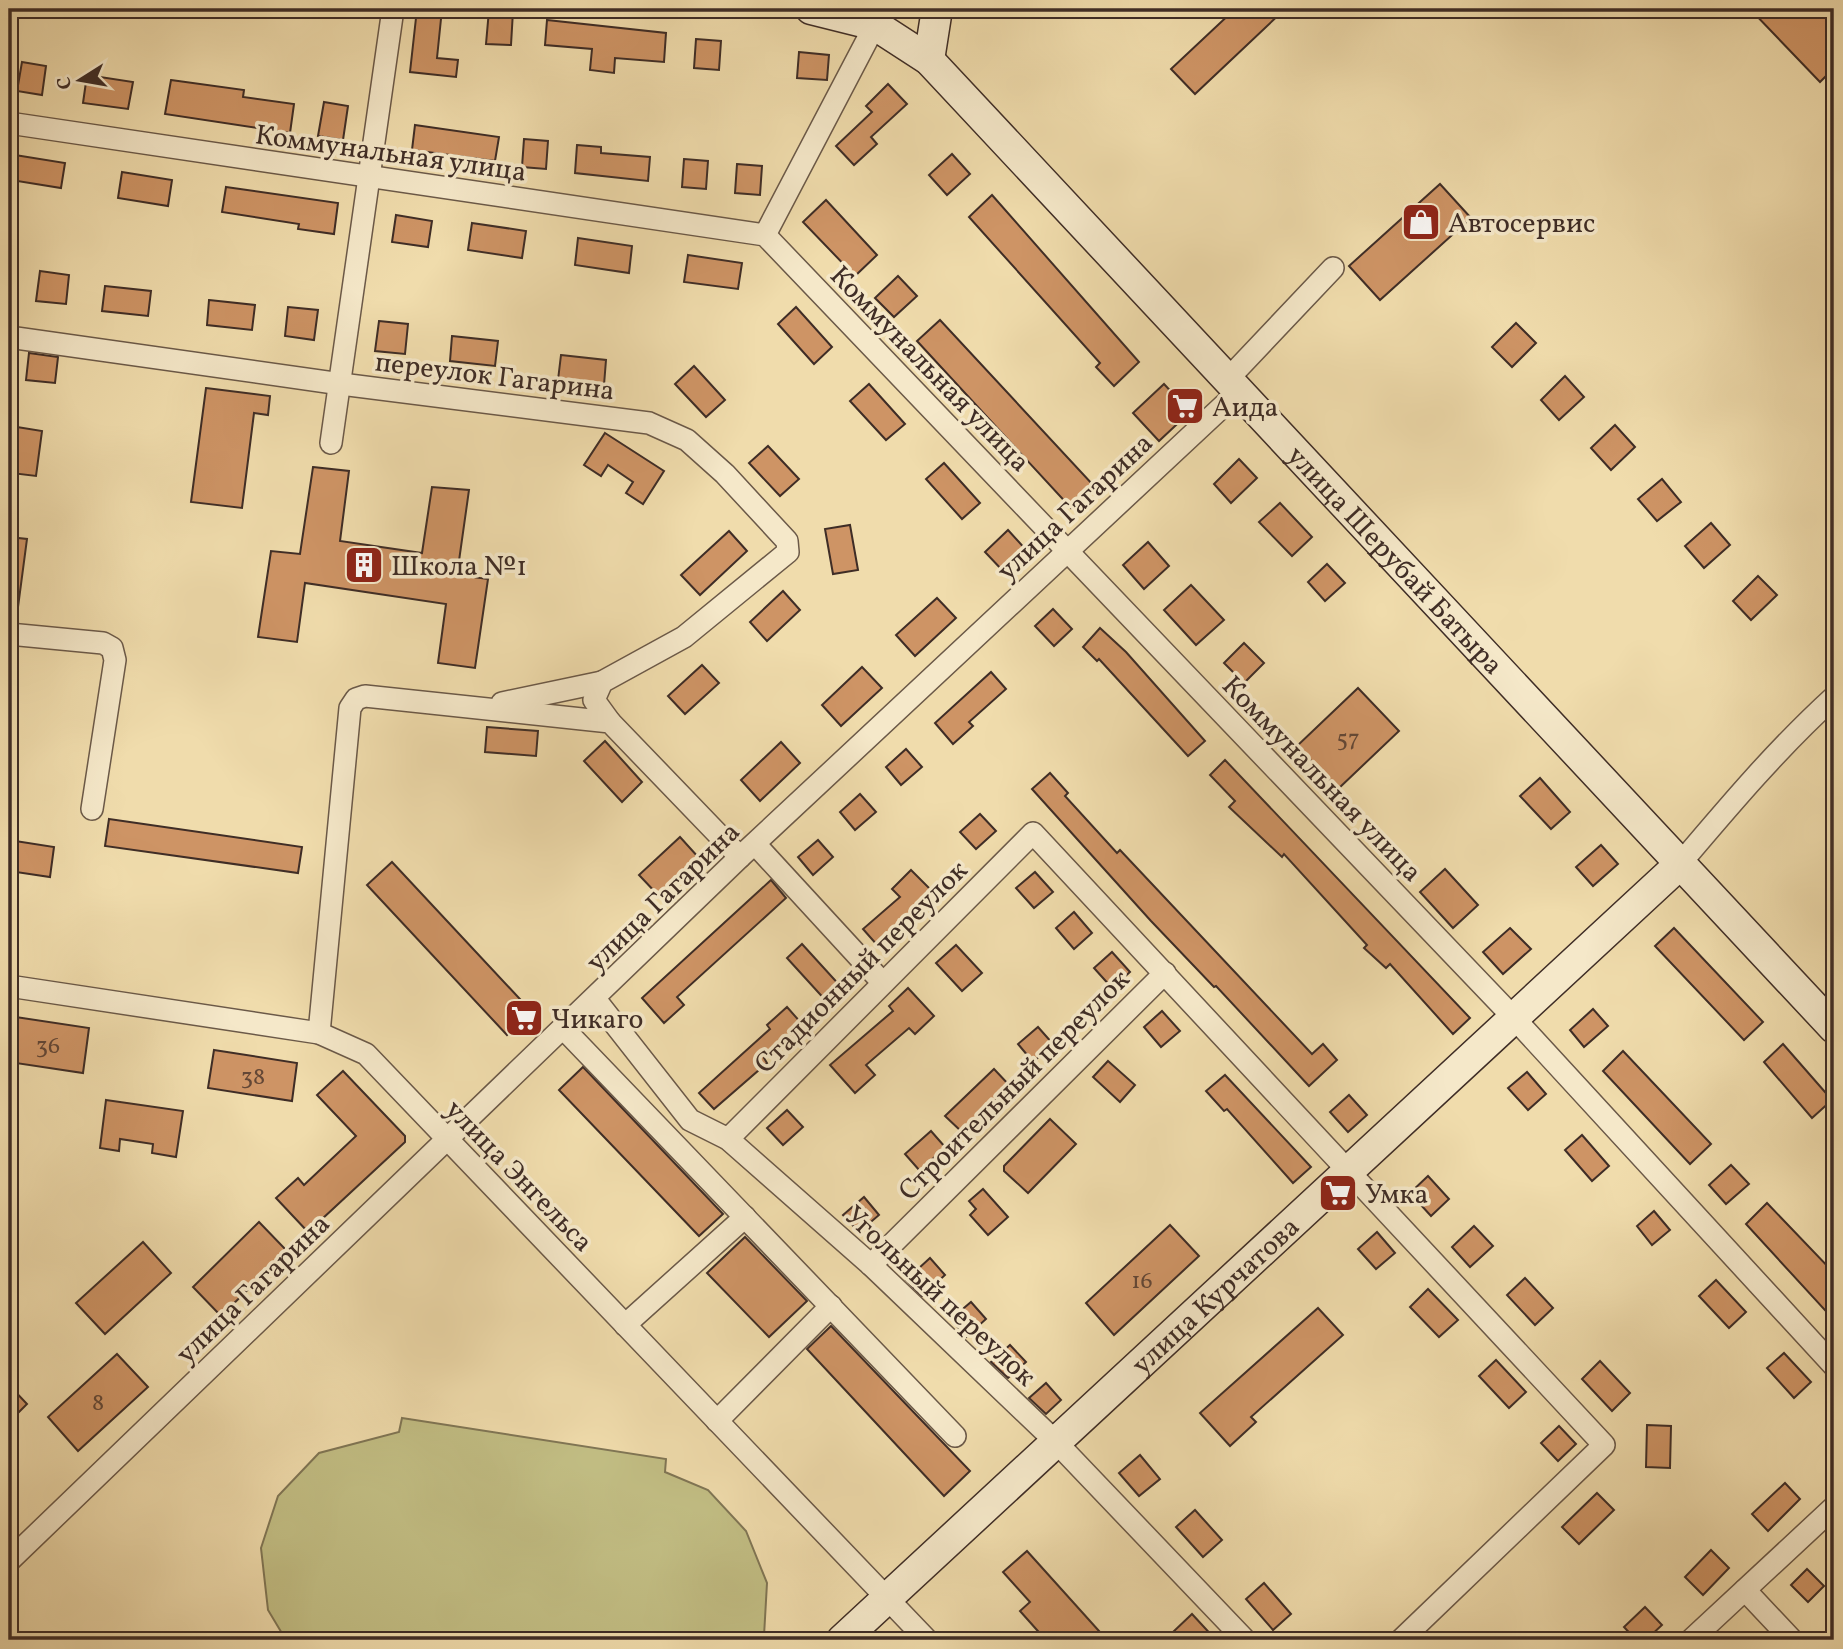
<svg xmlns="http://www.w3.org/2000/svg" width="1843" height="1649" font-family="Vollkorn,serif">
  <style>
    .green { fill: #c2be84; stroke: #807655; stroke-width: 2 }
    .building { fill: #ce9465; stroke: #3f2d26; stroke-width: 2 }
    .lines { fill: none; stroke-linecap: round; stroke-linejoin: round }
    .street-casing { stroke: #6b5948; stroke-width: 24 }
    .secondary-casing { stroke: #3f2d26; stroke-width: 33 }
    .street { stroke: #f5e8c9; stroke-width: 21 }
    .secondary { stroke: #f5e8c9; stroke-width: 30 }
    .labels { text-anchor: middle; stroke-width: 7; stroke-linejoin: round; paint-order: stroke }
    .number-label { font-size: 24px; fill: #634736 }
    .street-label { font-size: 28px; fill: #3f2d26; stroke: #f5e8c9 }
    .poi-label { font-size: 28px; fill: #3f2d26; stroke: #f5e8c9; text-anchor: start }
  </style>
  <rect width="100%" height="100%" fill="#f0dcac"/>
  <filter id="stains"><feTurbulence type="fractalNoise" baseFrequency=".00286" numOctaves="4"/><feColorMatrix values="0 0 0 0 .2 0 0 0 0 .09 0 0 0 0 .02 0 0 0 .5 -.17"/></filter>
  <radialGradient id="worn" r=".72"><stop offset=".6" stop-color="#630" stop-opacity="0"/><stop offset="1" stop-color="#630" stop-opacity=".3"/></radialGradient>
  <!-- green -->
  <path class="green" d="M402 1418 666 1459 665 1472 708 1490 746 1531 767 1583 764 1636 761 1640H286L268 1610 261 1548 278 1496 319 1453 399 1432Z"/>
  <!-- building -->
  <g class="building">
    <path d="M417 9H442L437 58 458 60 456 77 410 72Z"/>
    <path d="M1235 9H1285L1195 94 1171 69Z"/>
    <path d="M1750 9H1834V68L1820 82Z"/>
    <path d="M489 10 513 11 511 45 486 44Z"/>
    <path d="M547 20 666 33 664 62 615 58 614 73 590 70 592 49 545 45Z"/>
    <path d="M696 39 721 41 719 70 694 68Z"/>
    <path d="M799 52 829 55 827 80 797 78Z"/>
    <path d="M22 62 46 66 42 95 17 91Z"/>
    <path d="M87 75 133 82 128 109 83 103Z"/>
    <path d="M171 80 244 90 243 97 294 104 290 133 165 114Z"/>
    <path d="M888 84 907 104 871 137 877 144 854 165 836 146 872 112 866 106Z"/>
    <path d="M324 102 348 106 343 140 318 136Z"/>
    <path d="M415 125 499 137 495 161 412 150Z"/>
    <path d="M524 139 548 141 546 169 522 167Z"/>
    <path d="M577 145 601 147V153L650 157 648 181 575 173Z"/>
    <path d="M952 154 970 174 947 195 929 175Z"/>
    <path d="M15 155 65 163 61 188 11 180Z"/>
    <path d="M684 159 708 161 706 189 682 187Z"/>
    <path d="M737 164 762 166 760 195 735 193Z"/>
    <path d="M122 172 172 180 168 206 118 198Z"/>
    <path d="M1440 184 1471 218 1380 300 1349 266Z"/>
    <path d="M226 187 338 203 334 234 298 229 299 224 222 212Z"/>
    <path d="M992 195 1139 362 1114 386 1096 367 1100 363 969 217Z"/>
    <path d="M826 200 877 255 855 276 803 222Z"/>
    <path d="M396 215 432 221 428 247 392 242Z"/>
    <path d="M472 223 526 231 522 258 468 250Z"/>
    <path d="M578 238 632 246 629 273 575 265Z"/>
    <path d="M688 255 742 263 738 289 684 282Z"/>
    <path d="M40 271 69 275 66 304 36 301Z"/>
    <path d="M898 276 917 296 894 317 875 298Z"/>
    <path d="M105 286 151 291 148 316 102 311Z"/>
    <path d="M209 300 255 305 252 330 207 325Z"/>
    <path d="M288 307 318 310 314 340 285 336Z"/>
    <path d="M796 307 832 347 814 364 778 324Z"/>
    <path d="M940 320 1094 486 1071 508 917 341Z"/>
    <path d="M379 321 408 324 405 354 375 351Z"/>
    <path d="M1516 323 1536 343 1512 367 1492 347Z"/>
    <path d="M452 336 498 341 495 366 450 361Z"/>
    <path d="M29 353 58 357 55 383 26 380Z"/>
    <path d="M561 355 606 360 604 385 558 380Z"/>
    <path d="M694 366 725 400 706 417 675 384Z"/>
    <path d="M1565 376 1584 397 1559 420 1541 400Z"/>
    <path d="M869 384 905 424 886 440 850 401Z"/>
    <path d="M1164 384 1190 412 1159 441 1133 413Z"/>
    <path d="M206 388 270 396 268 415 254 413 242 508 191 502Z"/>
    <path d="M1615 425 1635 447 1611 470 1591 448Z"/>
    <path d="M17 427 42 431 36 476 11 473Z"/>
    <path d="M605 433 664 471 643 504 626 493 633 482 608 465 601 476 584 465Z"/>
    <path d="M768 446 799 479 780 496 749 463Z"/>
    <path d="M1239 459 1257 478 1231 503 1214 484Z"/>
    <path d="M944 463 980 503 962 519 926 479Z"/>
    <path d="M313 467 349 471 340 541 422 553 432 487 469 490 457 575 488 579 475 668 438 663 446 604 305 583 297 642 258 637 271 551 300 554Z"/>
    <path d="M1662 479 1681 502 1657 521 1638 499Z"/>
    <path d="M1280 503 1312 537 1292 556 1259 522Z"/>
    <path d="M1711 523 1730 545 1704 568 1685 546Z"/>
    <path d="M850 525 858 570 833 574 825 529Z"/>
    <path d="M1008 530 1027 551 1004 572 985 552Z"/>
    <path d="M729 531 747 551 700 595 681 575Z"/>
    <path d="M9 537 27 539 18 607H9Z"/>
    <path d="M1148 542 1169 566 1144 589 1123 565Z"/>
    <path d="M1327 564 1345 583 1325 601 1308 582Z"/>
    <path d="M1758 576 1777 595 1751 620 1733 601Z"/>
    <path d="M1191 585 1224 620 1196 645 1164 610Z"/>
    <path d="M783 591 800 610 767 641 750 622Z"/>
    <path d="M937 598 956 618 915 656 896 635Z"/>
    <path d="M1053 609 1072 629 1054 646 1035 626Z"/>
    <path d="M1100 628 1126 652 1205 741 1188 756 1099 659 1097 661 1083 647Z"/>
    <path d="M1244 643 1264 663 1244 683 1224 663Z"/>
    <path d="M702 665 719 683 685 714 668 696Z"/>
    <path d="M862 667 882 688 841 726 822 705Z"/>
    <path d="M991 672 1006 689 969 722 973 726 953 744 935 723Z"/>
    <path d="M1358 688 1399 731 1338 789 1297 746Z"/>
    <path d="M487 727 538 731 536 756 485 752Z"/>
    <path d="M605 741 642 782 622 802 584 761Z"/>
    <path d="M781 742 800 763 760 801 741 780Z"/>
    <path d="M906 749 922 767 901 785 886 767Z"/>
    <path d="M1225 760 1470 1018 1453 1034 1390 964 1386 968 1364 948 1367 945 1284 854 1282 857 1229 807 1235 801 1210 775Z"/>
    <path d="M1050 773 1068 793 1065 796 1117 853 1120 850 1312 1054 1323 1044 1337 1060 1309 1086 1216 986 1214 987 1151 921 1032 789Z"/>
    <path d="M1540 778 1570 812 1551 829 1520 796Z"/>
    <path d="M860 794 876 812 855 830 840 812Z"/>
    <path d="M980 814 996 831 976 849 960 832Z"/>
    <path d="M109 819 302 847 298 873 105 846Z"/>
    <path d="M680 837 699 858 658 895 639 875Z"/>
    <path d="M9 840 54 847 50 877 9 871Z"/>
    <path d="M818 840 833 857 813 875 798 857Z"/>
    <path d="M1601 845 1618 864 1593 886 1576 867Z"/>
    <path d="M392 862 532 1012 507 1035 367 885Z"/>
    <path d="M1445 869 1478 905 1453 928 1420 892Z"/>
    <path d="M911 870 933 892 878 946 863 929 900 897 892 889Z"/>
    <path d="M1035 872 1053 892 1034 908 1016 888Z"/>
    <path d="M771 880 786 898 677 997 684 1005 664 1023 642 998Z"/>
    <path d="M1074 912 1092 933 1074 949 1056 928Z"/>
    <path d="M1510 928 1531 949 1503 974 1483 952Z"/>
    <path d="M1674 928 1763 1022 1744 1040 1655 946Z"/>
    <path d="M802 944 843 989 828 1003 787 958Z"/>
    <path d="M956 945 982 973 962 991 936 963Z"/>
    <path d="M1112 952 1130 972 1112 988 1094 968Z"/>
    <path d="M908 988 934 1016 915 1034 909 1028 866 1065 875 1075 855 1093 830 1065 893 1011 889 1006Z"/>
    <path d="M787 1007 802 1024 764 1058 767 1063 714 1109 699 1093 770 1029 767 1025Z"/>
    <path d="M1593 1009 1608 1026 1584 1047 1570 1030Z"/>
    <path d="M1162 1011 1180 1031 1161 1047 1144 1027Z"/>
    <path d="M9 1016 89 1028 83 1073 9 1062Z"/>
    <path d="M1038 1027 1053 1044 1033 1062 1018 1044Z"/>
    <path d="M1783 1044 1832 1100 1812 1118 1764 1062Z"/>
    <path d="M214 1050 297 1063 292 1101 208 1088Z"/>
    <path d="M1623 1051 1711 1144 1690 1164 1603 1071Z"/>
    <path d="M1108 1061 1135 1085 1120 1102 1093 1077Z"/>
    <path d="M583 1067 723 1214 699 1236 559 1090Z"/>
    <path d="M994 1069 1010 1086 962 1132 945 1116Z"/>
    <path d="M343 1071 405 1136V1142L308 1232 276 1198 298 1178 304 1185 356 1136 317 1095Z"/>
    <path d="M1527 1072 1546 1094 1528 1110 1508 1088Z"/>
    <path d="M1225 1075 1311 1167 1293 1183 1227 1109 1224 1111 1206 1091Z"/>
    <path d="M1349 1095 1367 1115 1348 1132 1330 1112Z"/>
    <path d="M106 1100 183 1111 176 1157 152 1153 153 1144 120 1139 119 1151 100 1148Z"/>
    <path d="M787 1110 803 1127 783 1145 767 1128Z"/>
    <path d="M1050 1119 1076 1144 1028 1193 1004 1171V1166Z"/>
    <path d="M931 1131 945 1147 920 1171 905 1154Z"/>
    <path d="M1582 1135 1609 1166 1592 1181 1565 1150Z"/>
    <path d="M1731 1165 1749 1184 1726 1204 1709 1185Z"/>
    <path d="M1428 1176 1449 1199 1431 1216 1410 1193Z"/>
    <path d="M983 1189 1008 1217 988 1235 970 1215 976 1209 969 1201Z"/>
    <path d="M864 1197 879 1215 859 1232 843 1215Z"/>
    <path d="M1767 1203 1834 1273V1320L1746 1224Z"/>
    <path d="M1654 1211 1670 1230 1652 1245 1637 1226Z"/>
    <path d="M259 1222 287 1251 221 1316 193 1287Z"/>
    <path d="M1170 1225 1199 1256 1114 1335 1086 1303Z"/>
    <path d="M1474 1226 1493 1246 1470 1267 1452 1247Z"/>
    <path d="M1377 1232 1395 1253 1376 1269 1358 1249Z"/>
    <path d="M745 1237 807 1301 769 1337 707 1273Z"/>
    <path d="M143 1242 171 1273 105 1334 76 1303Z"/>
    <path d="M930 1258 945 1275 922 1296 906 1280Z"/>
    <path d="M1525 1278 1553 1308 1535 1325 1507 1295Z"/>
    <path d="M1716 1280 1746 1312 1729 1328 1699 1296Z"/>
    <path d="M1428 1289 1458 1320 1439 1337 1410 1307Z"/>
    <path d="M971 1302 986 1319 966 1337 951 1319Z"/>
    <path d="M1318 1308 1343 1335 1251 1417 1256 1422 1230 1446 1200 1413Z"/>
    <path d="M831 1326 970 1471 944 1496 807 1349Z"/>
    <path d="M1010 1345 1026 1362 1008 1378 991 1362Z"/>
    <path d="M1784 1353 1811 1382 1794 1398 1767 1368Z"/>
    <path d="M117 1354 148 1387 78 1451 48 1417Z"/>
    <path d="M1496 1360 1526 1392 1509 1408 1479 1376Z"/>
    <path d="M1600 1361 1630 1393 1612 1411 1582 1379Z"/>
    <path d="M1046 1383 1061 1400 1046 1414 1029 1398Z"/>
    <path d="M9 1385 27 1404 9 1422Z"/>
    <path d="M1647 1425 1671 1426 1670 1468 1646 1467Z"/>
    <path d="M1559 1426 1576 1444 1558 1461 1541 1443Z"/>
    <path d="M1140 1455 1160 1479 1139 1496 1119 1473Z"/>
    <path d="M1785 1483 1800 1499 1768 1531 1752 1514Z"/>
    <path d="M1597 1493 1614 1510 1579 1544 1562 1527Z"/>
    <path d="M1195 1510 1222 1540 1203 1557 1176 1527Z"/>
    <path d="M1711 1550 1729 1568 1703 1595 1685 1577Z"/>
    <path d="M1027 1551 1099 1631 1089 1640H1057L1051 1634 1045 1639 1020 1611 1030 1602 1003 1572Z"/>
    <path d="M1807 1569 1824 1586 1808 1602 1791 1585Z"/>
    <path d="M1264 1583 1291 1614 1273 1630 1246 1599Z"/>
    <path d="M1645 1607 1662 1625 1646 1640H1636L1624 1627Z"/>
    <path d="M1192 1614 1216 1640H1181L1173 1632Z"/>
  </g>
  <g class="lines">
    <!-- street casing -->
    <g class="street-casing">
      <g id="street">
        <path d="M9 123 765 235 1514 1018 1834 1366"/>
        <path d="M765 235 875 25"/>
        <path d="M9 337 341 384 649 423 687 440 725 474 787 541 788 552 684 637 602 682 594 700 610 722"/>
        <path d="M1227 380 1333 268"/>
        <path d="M331 443 393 9"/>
        <path d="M9 634 103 643 112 648 115 660 92 809"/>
        <path d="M502 703 602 682"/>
        <path d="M755 844 882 982"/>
        <path d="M1679 865C1729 806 1777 749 1834 697"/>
        <path d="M9 986 319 1033 366 1054 927 1640"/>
        <path d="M595 999 690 1120 728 1139 871 1265 1056 1442 1245 1640"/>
        <path d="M563 1028 955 1436"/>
        <path d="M319 1033 350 708 356 699 365 696 610 722 740 857"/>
        <path d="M728 1139 1033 833 1604 1445 1401 1640"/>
        <path d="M871 1265 1165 973"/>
        <path d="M625 1325 745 1217"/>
        <path d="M717 1421 831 1306"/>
        <path d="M9 1561 740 857 1237 393"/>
        <path d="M1745 1590 1792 1640"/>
        <path d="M1691 1640 1834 1507"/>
      </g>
    </g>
    <!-- secondary casing -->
    <g class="secondary-casing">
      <g id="secondary">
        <path id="s1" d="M811 9 875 25 929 60 1834 1028"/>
        <path d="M929 60 937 9"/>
        <path id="s2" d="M842 1640 1679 865"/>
      </g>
    </g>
    <!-- street -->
    <use href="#street" class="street"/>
    <!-- secondary -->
    <use href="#secondary" class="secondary"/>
  </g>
  <!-- icons -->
  <defs>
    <g id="shop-square" transform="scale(2.0125)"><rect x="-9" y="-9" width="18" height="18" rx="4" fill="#8f2418" stroke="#f5e8c9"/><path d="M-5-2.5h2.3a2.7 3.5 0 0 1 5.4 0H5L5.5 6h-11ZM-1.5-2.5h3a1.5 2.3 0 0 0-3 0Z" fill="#fff"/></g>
    <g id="supermarket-square" transform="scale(2.0125)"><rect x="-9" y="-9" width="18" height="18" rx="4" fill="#8f2418" stroke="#f5e8c9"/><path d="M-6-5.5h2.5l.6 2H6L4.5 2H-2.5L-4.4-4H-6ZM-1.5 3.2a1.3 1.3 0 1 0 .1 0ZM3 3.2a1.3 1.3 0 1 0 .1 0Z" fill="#fff"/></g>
    <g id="building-square" transform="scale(2.0125)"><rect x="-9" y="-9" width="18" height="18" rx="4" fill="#8f2418" stroke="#f5e8c9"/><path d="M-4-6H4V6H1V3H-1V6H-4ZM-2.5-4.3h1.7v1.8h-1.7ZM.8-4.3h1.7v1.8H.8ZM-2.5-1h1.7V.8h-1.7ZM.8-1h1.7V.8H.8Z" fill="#fff"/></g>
  </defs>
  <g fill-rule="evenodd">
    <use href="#shop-square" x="1421" y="222"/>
    <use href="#supermarket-square" x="1185" y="406"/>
    <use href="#building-square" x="364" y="565"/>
    <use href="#supermarket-square" x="524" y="1018"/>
    <use href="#supermarket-square" x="1338" y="1193"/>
  </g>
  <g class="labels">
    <!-- number labels -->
    <g class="number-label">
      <text x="1348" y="746">57</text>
      <text x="48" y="1053">36</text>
      <text x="253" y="1084">38</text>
      <text x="1142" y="1288">16</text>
      <text x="98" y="1410">8</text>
    </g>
    <!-- street labels -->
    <g class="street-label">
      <text transform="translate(391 152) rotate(8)" y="10">Коммунальная улица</text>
      <text transform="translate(931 368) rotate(46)" y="10">Коммунальная улица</text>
      <text transform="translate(495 375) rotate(7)" y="10">переулок Гагарина</text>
      <text transform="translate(1074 506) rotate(-43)" y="10">улица Гагарина</text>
      <text dy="10" stroke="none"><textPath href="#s1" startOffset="814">улица Шерубай Батыра</textPath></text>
      <text transform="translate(1323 778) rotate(46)" y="10">Коммунальная улица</text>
      <text transform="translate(662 896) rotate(-44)" y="10">улица Гагарина</text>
      <text transform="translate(860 966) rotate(-45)" y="10">Стадионный переулок</text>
      <text transform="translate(1013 1084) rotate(-45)" y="10">Строительный переулок</text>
      <text transform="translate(520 1175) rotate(46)" y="10">улица Энгельса</text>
      <text transform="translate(252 1288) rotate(-44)" y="10">улица Гагарина</text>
      <text transform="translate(941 1295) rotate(43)" y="10">Угольный переулок</text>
      <text dy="10" stroke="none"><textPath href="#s2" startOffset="508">улица Курчатова</textPath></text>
    </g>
    <!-- poi labels -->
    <g class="poi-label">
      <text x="1448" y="232">Автосервис</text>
      <text x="1212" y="416">Аида</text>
      <text x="391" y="575">Школа №1</text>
      <text x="551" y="1028">Чикаго</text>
      <text x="1365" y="1203">Умка</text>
    </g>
  </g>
  <!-- margin -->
  <rect width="1843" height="1649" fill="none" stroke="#f0dcac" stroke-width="35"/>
  <rect x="10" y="10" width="1822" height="1628" fill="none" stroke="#3f2d26" stroke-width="3.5"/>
  <rect x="18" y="18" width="1808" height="1614" fill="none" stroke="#3f2d26" stroke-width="2"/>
  <!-- north arrow -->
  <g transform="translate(80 80) rotate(259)" stroke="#f5e8c9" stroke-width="5" paint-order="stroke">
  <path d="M0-5L12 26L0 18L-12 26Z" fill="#3f2d26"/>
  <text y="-10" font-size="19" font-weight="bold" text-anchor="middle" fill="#3f2d26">С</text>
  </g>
  <rect width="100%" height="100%" filter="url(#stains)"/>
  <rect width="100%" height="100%" fill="url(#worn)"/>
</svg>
